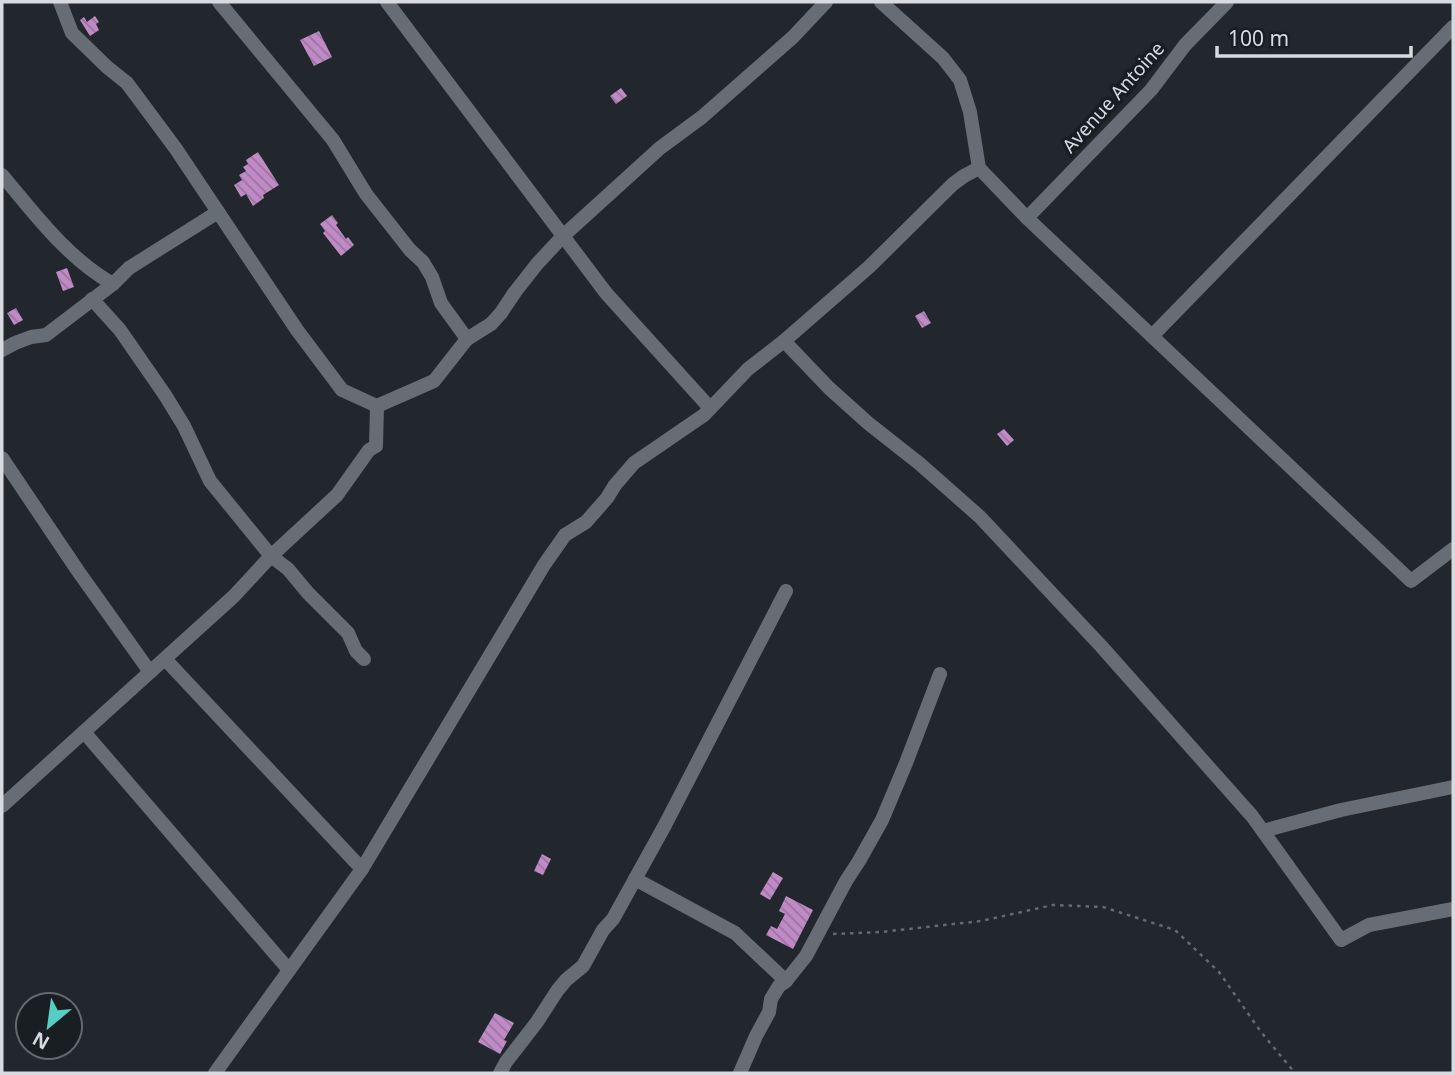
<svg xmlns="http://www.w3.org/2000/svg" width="1455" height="1075" font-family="'Noto Sans',sans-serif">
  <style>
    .building { fill: url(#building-back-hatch) }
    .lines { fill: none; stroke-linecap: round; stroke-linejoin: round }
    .path { stroke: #666a6f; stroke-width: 2.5; stroke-dasharray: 3.5 5; stroke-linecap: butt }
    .minor { stroke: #676d74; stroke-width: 14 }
    .labels { text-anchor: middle; stroke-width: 7; stroke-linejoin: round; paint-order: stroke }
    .street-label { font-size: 19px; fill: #d7dade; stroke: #191e23 }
  </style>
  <defs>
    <pattern id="building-back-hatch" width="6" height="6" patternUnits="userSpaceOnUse" patternTransform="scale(1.75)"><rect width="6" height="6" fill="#c08ac7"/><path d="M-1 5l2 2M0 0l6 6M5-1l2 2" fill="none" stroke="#9a749f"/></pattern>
  </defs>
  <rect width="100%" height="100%" fill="#22272d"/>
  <!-- building -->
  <g class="building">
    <path d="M95 16 99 22 96 24 99 30 90 36 80 20 84 17 87 22Z"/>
    <path d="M319 31 332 57 314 66 300 40Z"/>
    <path d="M621 88 627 96 616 104 610 96Z"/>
    <path d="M258 152 279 185 263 195 264 198 253 206 246 194 241 197 234 185 242 180 239 175 246 171 243 167 248 164 246 160Z"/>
    <path d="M332 215 338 223 336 225 346 239 348 237 354 245 341 256 323 233 325 231 320 224Z"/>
    <path d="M67 268 74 287 63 291 56 272Z"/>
    <path d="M16 308 23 320 14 325 7 313Z"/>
    <path d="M924 311 931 323 922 328 915 316Z"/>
    <path d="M1004 429 1014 440 1007 446 997 434Z"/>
    <path d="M542 854 551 859 543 875 534 871Z"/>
    <path d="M773 872 783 878 770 900 760 894Z"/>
    <path d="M786 896 813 910 793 949 766 935 771 926 777 929 785 914 779 911Z"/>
    <path d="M495 1013 514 1023 504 1040 507 1041 500 1054 478 1042Z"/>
  </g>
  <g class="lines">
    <!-- path -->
    <path class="path" d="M833 934 881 932 981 921 1053 905 1103 907 1175 930 1219 972 1261 1032 1295 1073"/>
    <!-- minor -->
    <g class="minor">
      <path d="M60 2 72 33 107 67 127 83 176 149 297 330 342 390 377 406"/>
      <path d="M219 2 333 140 366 194 410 250 423 262 432 277 441 303 467 339"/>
      <path d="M387 2 606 293 710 408"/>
      <path d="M881 2 943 58 960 80 970 112 979 168 1027 218 1411 581 1453 549"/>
      <path d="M2 175C35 214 67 258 113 284"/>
      <path d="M1027 218 1151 90 1185 45 1227 2"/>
      <path d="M92 299 120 330 165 395 184 426 210 481 271 556 288 569 308 593 348 633 356 651 364 659"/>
      <path d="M1152 336 1453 27"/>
      <path d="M784 341 829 388 868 423 920 464 980 517 1101 646 1252 816 1341 940 1369 925 1453 909"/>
      <path d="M2 350 15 343 31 337 46 335 113 284 129 268 218 212"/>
      <path d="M2 458 78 571 150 672"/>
      <path d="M165 659 362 869"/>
      <path d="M84 732 289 970"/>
      <path d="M2 806 234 596 271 556 337 495 369 450 376 446 377 406 434 381 467 339 491 324 501 313 515 292 537 264 563 236 660 148 702 117 793 37 826 2"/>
      <path d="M1263 831 1341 810 1453 787"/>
      <path d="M635 879 735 933 786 981"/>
      <path d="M215 1073 362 869 544 565 565 535 586 522 607 498 615 485 634 463 704 415 748 369 784 341 869 267 953 184 964 176 979 168"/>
      <path d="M500 1073 506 1062 537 1022 557 991 566 980 583 966 603 930 613 919 665 825 786 591"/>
      <path d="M740 1073 756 1036 769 1012 771 999 779 986 786 981 806 956 846 881 859 861 882 820 906 763 940 674"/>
    </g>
  </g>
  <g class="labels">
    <!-- street labels -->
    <g class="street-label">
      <text transform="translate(1113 97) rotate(-48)" y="7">Avenue Antoine</text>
    </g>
  </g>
  <!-- border -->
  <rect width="1455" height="1075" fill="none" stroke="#d7dade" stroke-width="7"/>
  <!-- north arrow -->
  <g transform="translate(49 1026) rotate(209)"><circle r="33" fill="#191e23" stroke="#65696e" stroke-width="2"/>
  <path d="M0-5L12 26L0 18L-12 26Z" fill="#56cec3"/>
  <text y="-10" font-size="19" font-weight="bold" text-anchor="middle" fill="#d7dade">N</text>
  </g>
  <!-- scale -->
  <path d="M1217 46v10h194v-10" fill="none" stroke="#d7dade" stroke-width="3.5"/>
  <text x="1228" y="46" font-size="21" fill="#d7dade" stroke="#191e23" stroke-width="5" paint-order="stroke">100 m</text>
</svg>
